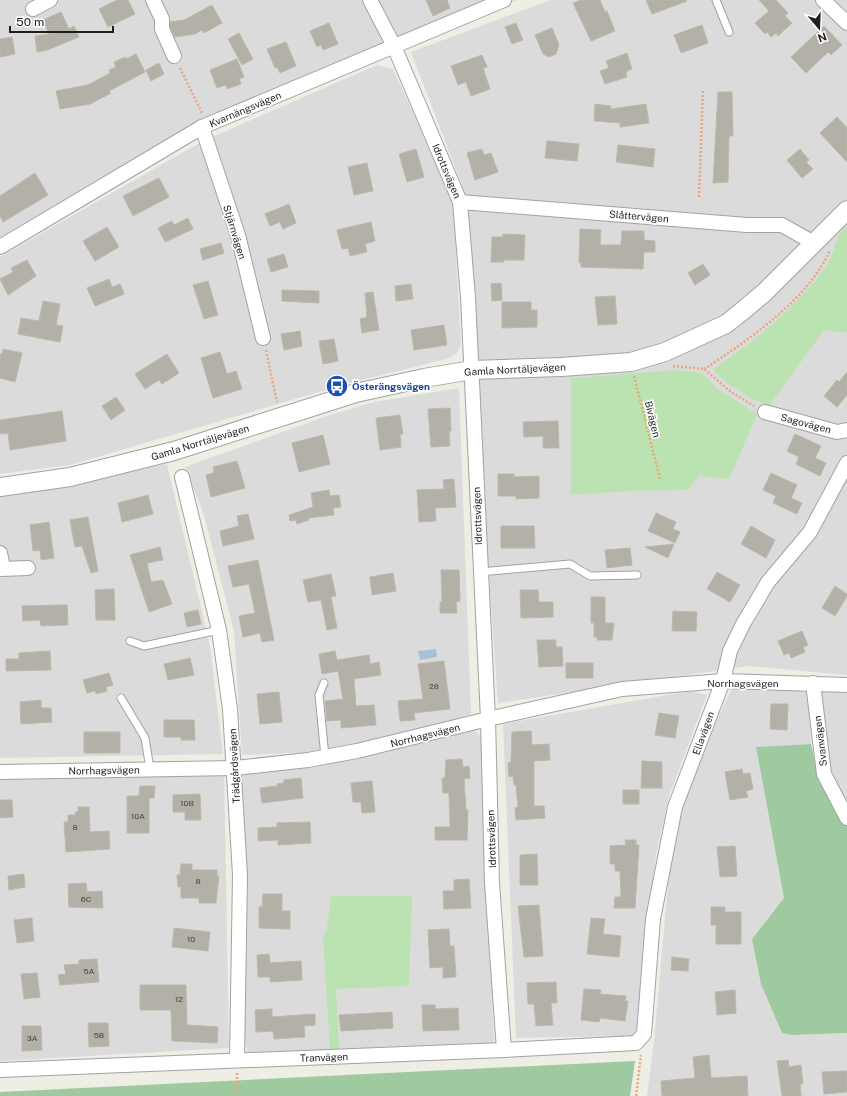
<svg xmlns="http://www.w3.org/2000/svg" width="847" height="1096" font-family="'Public Sans',sans-serif">
  <style>
    .residential { fill: #dcdbdb }
    .grass { fill: #bbe3b1 }
    .forest { fill: #9fc99f }
    .water { fill: #aac0d7 }
    .building { fill: #b3b0a8; stroke: #beb8a9 }
    .lines { fill: none; stroke-linecap: round; stroke-linejoin: round }
    .service-casing { stroke: #a2a2a2; stroke-width: 9 }
    .minor-casing { stroke: #a2a2a2; stroke-width: 16 }
    .tertiary-casing { stroke: #a2a2a2; stroke-width: 20 }
    .path { stroke: #eba57a; stroke-width: 2.5; stroke-dasharray: 2 2; stroke-linecap: butt }
    .service { stroke: #fff; stroke-width: 7 }
    .minor { stroke: #fff; stroke-width: 14 }
    .tertiary { stroke: #fff; stroke-width: 18 }
    .labels { text-anchor: middle; stroke-width: 3.5; stroke-linejoin: round; paint-order: stroke }
    .number-label { font-size: 8px; fill: #434240 }
    .street-label { font-size: 10px; fill: #1e1e1e; stroke: #fff }
    .transit-label { font-size: 10px; font-weight: bold; fill: #164399; stroke: #fff; text-anchor: start }
  </style>
  <rect width="100%" height="100%" fill="#eeeee5"/>
  <!-- residential -->
  <g class="residential">
    <path d="M0 0H517L147 155 0 241Z"/>
    <path d="M550 0H847V675L749 666 498 703 461 183 411 52Z"/>
    <path d="M377 65 393 69 453 200 461 345 456 354 446 359 350 383 70 465 0 474V257L201 142Z"/>
    <path d="M459 388 471 714 398 738 318 752 242 755 234 631 203 512 185 467 330 415 374 402Z"/>
    <path d="M167 464 210 646 223 754 0 758V497Z"/>
    <path d="M735 682 802 689 808 694 811 744 756 747 784 898 752 939 782 1033 792 1035 847 1033V1096H647L654 1041 675 807Z"/>
    <path d="M822 687 847 690V810L822 745Z"/>
    <path d="M690 691 707 695 669 796 656 855 648 929 641 1028 631 1036 516 1038 503 724Z"/>
    <path d="M474 730 482 737 494 1043 248 1054 245 1041 242 776 252 772 272 771 383 753Z"/>
    <path d="M224 768 229 1048 0 1061V779Z"/>
  </g>
  <!-- grass -->
  <g class="grass">
    <path d="M847 226V333L824 330 769 406C748 398 730 387 714 371L715 368C756 339 796 308 826 266 835 253 834 237 847 226Z"/>
    <path d="M678 370 702 373 717 388 757 414 729 479 699 476 688 490 627 491 571 495V378Z"/>
    <path d="M331 896H412L409 986 336 989 339 1050H330L323 939 327 928Z"/>
  </g>
  <!-- forest -->
  <g class="forest">
    <path d="M811 744 815 762 827 794 847 826V1033L792 1035 782 1033 761 984 752 939 784 898 756 747Z"/>
    <path d="M635 1061 630 1096H0V1092Z"/>
  </g>
  <!-- water -->
  <path class="water" d="M436 649 437 657 420 660 418 651Z"/>
  <!-- building -->
  <g class="building">
    <path d="M117 0H128L135 14 108 27 99 9Z"/>
    <path d="M426 0H447L450 8 433 16Z"/>
    <path d="M581 0H600L605 12 607 11 615 31 591 41 573 3Z"/>
    <path d="M646 0H686L687 1 652 14Z"/>
    <path d="M759 0H776L788 13 785 16 792 23 778 36 776 33 771 37 767 32 765 34 755 23 769 11Z"/>
    <path d="M212 5 222 23 204 33 202 30 195 34 175 37 170 27V22L184 20Z"/>
    <path d="M61 12 69 29 74 26 79 37 47 50 37 52 35 36 49 34 43 20Z"/>
    <path d="M329 23 338 44 323 50 321 45 317 47 310 31Z"/>
    <path d="M516 23 523 40 512 44 505 27Z"/>
    <path d="M702 25 708 43 681 53 674 35Z"/>
    <path d="M824 26 842 45 831 55 828 52 806 73 791 57Z"/>
    <path d="M552 28 559 45 556 54 549 57 543 54 535 35Z"/>
    <path d="M239 33 253 59 242 65 228 39Z"/>
    <path d="M12 37 15 54 0 57V39Z"/>
    <path d="M286 42 296 66 280 73 277 67 275 68 267 49Z"/>
    <path d="M627 53 632 69 626 72 627 77 605 84 600 71 609 68 606 61Z"/>
    <path d="M136 54 145 72 109 91 111 93 90 104 60 109 56 91 88 85 110 73 109 70 116 67 114 62 125 57 126 59Z"/>
    <path d="M482 55 487 67 483 68 490 89 471 96 466 82 458 85 451 66Z"/>
    <path d="M237 59 244 77 239 79 241 84 227 89 226 85 217 88 210 70Z"/>
    <path d="M159 63 164 74 151 81 146 70Z"/>
    <path d="M718 92H732L733 136H729L728 182 713 183Z"/>
    <path d="M595 104 611 106V109L646 104 649 123 620 127V123L594 121Z"/>
    <path d="M837 117 847 128V162L820 133Z"/>
    <path d="M547 141 579 144 577 161 545 158Z"/>
    <path d="M618 145 655 149 653 167 616 162Z"/>
    <path d="M416 149 424 177 407 182 399 154Z"/>
    <path d="M482 149 484 155 491 153 498 172 475 180 467 153Z"/>
    <path d="M800 149 809 160 806 162 813 169 802 178 787 160Z"/>
    <path d="M367 163 373 191 354 195 348 167Z"/>
    <path d="M35 173 48 195 3 222 0 216V196Z"/>
    <path d="M159 178 169 197 133 216 123 196Z"/>
    <path d="M289 204 296 223 283 229 280 222 270 226 265 214Z"/>
    <path d="M188 218 193 229 165 242 158 228 172 221 174 225Z"/>
    <path d="M371 222 375 241 365 244 367 252 350 256 348 248 342 249 337 230Z"/>
    <path d="M107 227 119 247 95 261 83 241Z"/>
    <path d="M580 229 601 230 600 245H621L622 231H644V240L655 241V252H644L643 269 581 267V263H579Z"/>
    <path d="M503 234 525 235 524 260H504V262H491L492 237H503Z"/>
    <path d="M221 243 224 253 203 260 200 249Z"/>
    <path d="M284 254 288 267 271 272 267 259Z"/>
    <path d="M27 260 36 276 8 295 0 279 13 272 11 268Z"/>
    <path d="M703 264 710 275 695 285 688 273Z"/>
    <path d="M109 279 112 287 120 284 124 294 95 306 87 288Z"/>
    <path d="M208 281 218 315 204 319 193 285Z"/>
    <path d="M501 283 502 300 492 301 491 284Z"/>
    <path d="M411 284 413 299 396 301 395 286Z"/>
    <path d="M282 290 319 291V303L282 301Z"/>
    <path d="M373 292 379 330 362 333 360 319 367 317 365 293Z"/>
    <path d="M615 296 617 324 598 325 595 297Z"/>
    <path d="M43 301 60 304 56 325 63 326 60 342 18 334 21 318 39 321Z"/>
    <path d="M502 302H531V310H537V327L502 328Z"/>
    <path d="M444 325 447 345 414 350 411 330Z"/>
    <path d="M300 331 302 346 284 350 281 334Z"/>
    <path d="M334 339 338 361 323 364 319 341Z"/>
    <path d="M3 349 22 353 15 382 0 378V354H2Z"/>
    <path d="M220 352 227 374 236 371 242 389 213 398 201 358Z"/>
    <path d="M167 354 179 373 162 384 159 380 145 389 135 374Z"/>
    <path d="M847 372V395L837 407 824 396 837 380 839 382Z"/>
    <path d="M116 397 125 410 111 420 102 406Z"/>
    <path d="M450 408 451 431H449L450 446 431 447 428 409Z"/>
    <path d="M62 411 66 441 10 450 8 433 0 434V420Z"/>
    <path d="M400 415 403 434H400L401 447 380 450 376 418Z"/>
    <path d="M558 421 559 448H543V436L524 437 523 422Z"/>
    <path d="M795 434 821 446 815 458 826 463 820 476 796 464 799 457 787 451Z"/>
    <path d="M323 435 330 464 299 472 292 443Z"/>
    <path d="M237 461 245 488 211 497 206 475 214 473 213 467Z"/>
    <path d="M771 473 797 485 791 498 802 503 797 514 773 503 776 496 763 490Z"/>
    <path d="M498 474H514V477L539 476V498L516 499V496H498Z"/>
    <path d="M454 479 456 507 435 508 436 521 419 522 417 490 444 489 443 480Z"/>
    <path d="M329 490 330 496 339 495 341 507 333 508 334 515 308 518 309 520 297 524 296 520 290 521 289 515 313 507 311 493Z"/>
    <path d="M148 495 153 514 122 522 118 503Z"/>
    <path d="M656 513 676 522 673 529 680 532 675 543 648 531Z"/>
    <path d="M248 514 254 539 223 546 220 531 239 526 237 516Z"/>
    <path d="M88 517 98 571 91 573 82 546 75 547 70 520Z"/>
    <path d="M49 522 54 558 41 560 40 550 33 551 30 525Z"/>
    <path d="M501 526H534L535 548H501Z"/>
    <path d="M751 526 775 540 766 558 741 544Z"/>
    <path d="M674 544 668 558 645 547Z"/>
    <path d="M160 547 163 560 147 563 151 582 163 580 172 604 149 612 130 555Z"/>
    <path d="M630 548 632 565 607 568 605 550Z"/>
    <path d="M258 560 274 640 262 642 260 633 243 637 239 616 255 613 249 584 233 587 228 566Z"/>
    <path d="M441 570H459L460 601 456 602 457 613H440V602H442Z"/>
    <path d="M717 572 740 585 730 602 707 589Z"/>
    <path d="M393 573 396 591 372 595 370 577Z"/>
    <path d="M331 574 336 596 331 597 337 628 327 630 321 600 308 602 303 580Z"/>
    <path d="M835 586 847 594V596L835 616 822 608Z"/>
    <path d="M114 589 115 620H96L95 590Z"/>
    <path d="M520 590H538L539 602H553V617L521 618Z"/>
    <path d="M591 597H605V623H614L612 640H597V637H594V623H591Z"/>
    <path d="M59 605H67L68 625 41 626 40 620 23 621 22 606Z"/>
    <path d="M198 610 201 624 187 627 184 613Z"/>
    <path d="M673 611 697 612 696 631H672Z"/>
    <path d="M802 631 808 645 803 647 805 652 791 658 789 653 784 655 778 641Z"/>
    <path d="M537 640H556V647H562L563 666 539 667Z"/>
    <path d="M50 651 51 670 6 671V659H19V653Z"/>
    <path d="M335 651 337 660 369 655 370 664 379 662 381 675 354 679 356 706 374 705 376 725 341 728V720L327 721 325 701 343 699 338 671 322 674 319 654Z"/>
    <path d="M190 658 194 675 168 680 164 664Z"/>
    <path d="M444 661 450 709 414 713 415 720 400 721 398 701 423 699 418 664Z"/>
    <rect x="566" y="663" width="27" height="15"/>
    <path d="M109 673 113 685 106 687 107 691 96 694 95 691 87 693 83 680Z"/>
    <path d="M279 692 282 722 260 724 257 694Z"/>
    <path d="M41 700V708H51L52 722 21 724 20 702Z"/>
    <path d="M771 704H788L787 730 770 729Z"/>
    <path d="M659 713 679 716 675 738 655 735Z"/>
    <path d="M164 720H194L195 740H181V737H164Z"/>
    <path d="M531 731 532 745 549 744 550 760 534 761V806H544L545 818 516 820 515 808 518 807 516 785H514L513 776 509 777 508 763 511 762 512 732Z"/>
    <rect x="84" y="732" width="36" height="21"/>
    <path d="M462 759 463 767 469 766 470 778 464 779 466 810H468L467 840H435V827H450L449 793H443L442 778H445L446 760Z"/>
    <path d="M642 761 662 762V788H641Z"/>
    <path d="M742 769 743 774 750 773 753 789 746 791 748 797 730 800 725 772Z"/>
    <path d="M301 778 303 798 262 803 260 788 277 786V784L284 783V780Z"/>
    <path d="M372 781 375 812 362 813 361 802H353L351 783Z"/>
    <path d="M140 786H155L154 798H149V833H127V796H139Z"/>
    <rect x="623" y="790" width="16" height="14"/>
    <path d="M200 794 201 820H185V812H173V795Z"/>
    <path d="M0 800H12L13 817 0 818Z"/>
    <path d="M78 807H89L90 832 109 831 110 849 66 852 64 822H68V815H76L75 812H78Z"/>
    <path d="M310 822 311 843 278 845V840L258 841V828L277 827V823Z"/>
    <path d="M625 840H636V845H639L635 908H614L615 897H621L620 871H615V864H610V846L626 845Z"/>
    <path d="M735 846 737 876 720 877 717 847Z"/>
    <path d="M537 854 538 885H520V855Z"/>
    <path d="M181 864H192V870H217V876H219L216 903H199V898H181V887H178L177 875H180Z"/>
    <path d="M24 874 25 887 9 890 8 876Z"/>
    <path d="M469 879 471 908 444 909 443 891H454V880Z"/>
    <path d="M86 883 87 892 102 891 103 908 69 907 68 884Z"/>
    <path d="M263 894H282V911H290V929L259 928V907H262Z"/>
    <path d="M539 905 543 956 524 957 518 906Z"/>
    <path d="M711 907H725V912H741V944H716V925H711Z"/>
    <path d="M32 918 34 941 17 943 14 920Z"/>
    <path d="M591 918 605 919 603 934 621 936 619 957 587 954Z"/>
    <path d="M174 928 210 932 208 951 172 947Z"/>
    <path d="M449 929 450 946H454L456 977 443 978V967L430 968 428 930Z"/>
    <path d="M269 954 270 963 301 961 302 980 270 982V977H258L257 955Z"/>
    <path d="M672 957 689 959 688 971 671 970Z"/>
    <path d="M97 959 99 982 60 985 58 975 66 974 64 965 79 964V960Z"/>
    <path d="M37 973 40 997 24 999 21 974Z"/>
    <path d="M556 982 557 1003H551L553 1025 536 1026 534 1004H528L527 983Z"/>
    <path d="M140 985H186L187 1025 218 1027 217 1043 172 1041 171 1010H140Z"/>
    <path d="M584 989 601 990 600 994 626 996 625 1001H628L625 1021 600 1018 599 1022 581 1020Z"/>
    <path d="M735 990 736 1013 717 1015 715 992Z"/>
    <path d="M422 1005H435V1009L458 1008 459 1030 423 1031Z"/>
    <path d="M272 1009V1017L315 1014V1025L304 1026 305 1037 274 1039 273 1031 256 1032 255 1010Z"/>
    <path d="M392 1012 393 1028 341 1031 339 1015Z"/>
    <path d="M88 1023H108L109 1046 89 1047Z"/>
    <path d="M22 1026H41L42 1050 22 1051Z"/>
    <path d="M709 1055 711 1078 747 1076 748 1096H662L661 1081 695 1078 693 1057Z"/>
    <path d="M788 1060 789 1067 801 1065 803 1084H800L801 1096H782L777 1061Z"/>
    <path d="M847 1071V1092L824 1094 822 1072Z"/>
  </g>
  <g class="lines">
    <!-- service casing -->
    <g class="service-casing">
      <g id="service">
        <path d="M716 0 729 32"/>
        <path d="M480 572 570 564 590 576 637 575"/>
        <path d="M130 641 144 646 219 630"/>
        <path d="M324 683 319 695 325 757"/>
        <path d="M121 698 145 738 150 769"/>
      </g>
    </g>
    <!-- minor casing -->
    <g class="minor-casing">
      <g id="minor">
        <path d="M153 0 162 19V29L174 56"/>
        <path d="M370 0 394 46 460 202 468 297 488 719 492 883 504 1050"/>
        <path d="M823 0 847 23"/>
        <path d="M33 9 50 0"/>
        <path d="M202 127 238 235 263 338"/>
        <path d="M460 202 747 225H782L814 243"/>
        <path d="M0 247 202 127 504 0"/>
        <path d="M765 412 837 432 847 430"/>
        <path d="M182 477 219 630 230 709 240 875 237 1060"/>
        <path d="M0 553 3 568"/>
        <path d="M0 569 28 568"/>
        <path d="M813 683 824 774 847 818"/>
        <path d="M0 772 235 768 308 760 357 751 488 719 622 689 723 681 847 685"/>
        <path d="M0 1070 504 1050 636 1043 644 1034 653 919 675 807 723 681 730 651 743 624 768 582 810 532 847 463"/>
      </g>
    </g>
    <!-- tertiary casing -->
    <g class="tertiary-casing">
      <path id="tertiary" d="M0 487 70 477 174 451 356 393 424 378 472 370 561 367 631 362 665 352 726 324 740 313 765 292 847 210"/>
    </g>
    <!-- path -->
    <g class="path">
      <path d="M180 68 202 113"/>
      <path d="M699 197 703 91"/>
      <path d="M266 350 277 402"/>
      <path d="M673 366 704 369 731 392 754 406"/>
      <path d="M704 369C746 342 810 298 830 250"/>
      <path d="M634 376 660 479"/>
      <path d="M237 1073V1096"/>
      <path d="M636 1096 641 1055"/>
    </g>
    <!-- service -->
    <use href="#service" class="service"/>
    <!-- minor -->
    <use href="#minor" class="minor"/>
    <!-- tertiary -->
    <use href="#tertiary" class="tertiary"/>
  </g>
  <!-- icons -->
  <defs>
    <g id="bus-disc" transform="scale(1.15)"><circle r="9.5" fill="#1a4fb4" stroke="#fff"/><path d="M-5-6H5V4H4V6H2V4H-2V6H-4V4H-5ZM-3.5-4V0h7V-4ZM-3.5 1.2v1.5H-2V1.2ZM2 1.2v1.5H3.5V1.2Z" fill="#fff"/></g>
  </defs>
  <g fill-rule="evenodd">
    <use href="#bus-disc" x="337" y="386"/>
  </g>
  <g class="labels">
    <!-- number labels -->
    <g class="number-label">
      <text x="434" y="689">28</text>
      <text x="187" y="806">10B</text>
      <text x="138" y="819">10A</text>
      <text x="75" y="830">8</text>
      <text x="198" y="884">8</text>
      <text x="86" y="902">6C</text>
      <text x="191" y="942">10</text>
      <text x="89" y="974">5A</text>
      <text x="179" y="1002">12</text>
      <text x="99" y="1038">5B</text>
      <text x="32" y="1041">3A</text>
    </g>
    <!-- street labels -->
    <g class="street-label">
      <text transform="translate(245 109) rotate(-23)" y="4">Kvarnängsvägen</text>
      <text transform="translate(447 171) rotate(67)" y="4">Idrottsvägen</text>
      <text transform="translate(639 216) rotate(5)" y="4">Slåttervägen</text>
      <text transform="translate(235 232) rotate(73)" y="4">Stjärnvägen</text>
      <text transform="translate(515 369) rotate(-3)" y="4">Gamla Norrtäljevägen</text>
      <text transform="translate(653 419) rotate(76)" y="4">Bivägen</text>
      <text transform="translate(806 423) rotate(15)" y="4">Sagovägen</text>
      <text transform="translate(200 442) rotate(-17)" y="4">Gamla Norrtäljevägen</text>
      <text transform="translate(477 516) rotate(-92)" y="4">Idrottsvägen</text>
      <text x="743" y="687">Norrhagsvägen</text>
      <text transform="translate(703 733) rotate(-70)" y="4">Ellavägen</text>
      <text transform="translate(425 735) rotate(-14)" y="4">Norrhagsvägen</text>
      <text transform="translate(820 741) rotate(-97)" y="4">Svanvägen</text>
      <text transform="translate(234 766) rotate(-93)" y="4">Trädgårdsvägen</text>
      <text transform="translate(104 770) rotate(-1)" y="4">Norrhagsvägen</text>
      <text transform="translate(491 839) rotate(-92)" y="4">Idrottsvägen</text>
      <text transform="translate(324 1057) rotate(-2)" y="4">Tranvägen</text>
    </g>
    <!-- transit labels -->
    <g class="transit-label">
      <text x="352" y="390">Österängsvägen</text>
    </g>
  </g>
  <!-- north arrow -->
  <g transform="translate(819 28) rotate(161)" stroke="#ffffff" stroke-width="3" paint-order="stroke">
  <path d="M0-3L7 15L0 10L-7 15Z" fill="#1e1e1e"/>
  <text y="-6" font-size="11" font-weight="bold" text-anchor="middle" fill="#1e1e1e">N</text>
  </g>
  <!-- scale -->
  <path d="M10 26v6h103v-6" fill="none" stroke="#1e1e1e" stroke-width="2"/>
  <text x="16" y="26" font-size="12" fill="#1e1e1e" stroke="#ffffff" stroke-width="3" paint-order="stroke">50 m</text>
</svg>
